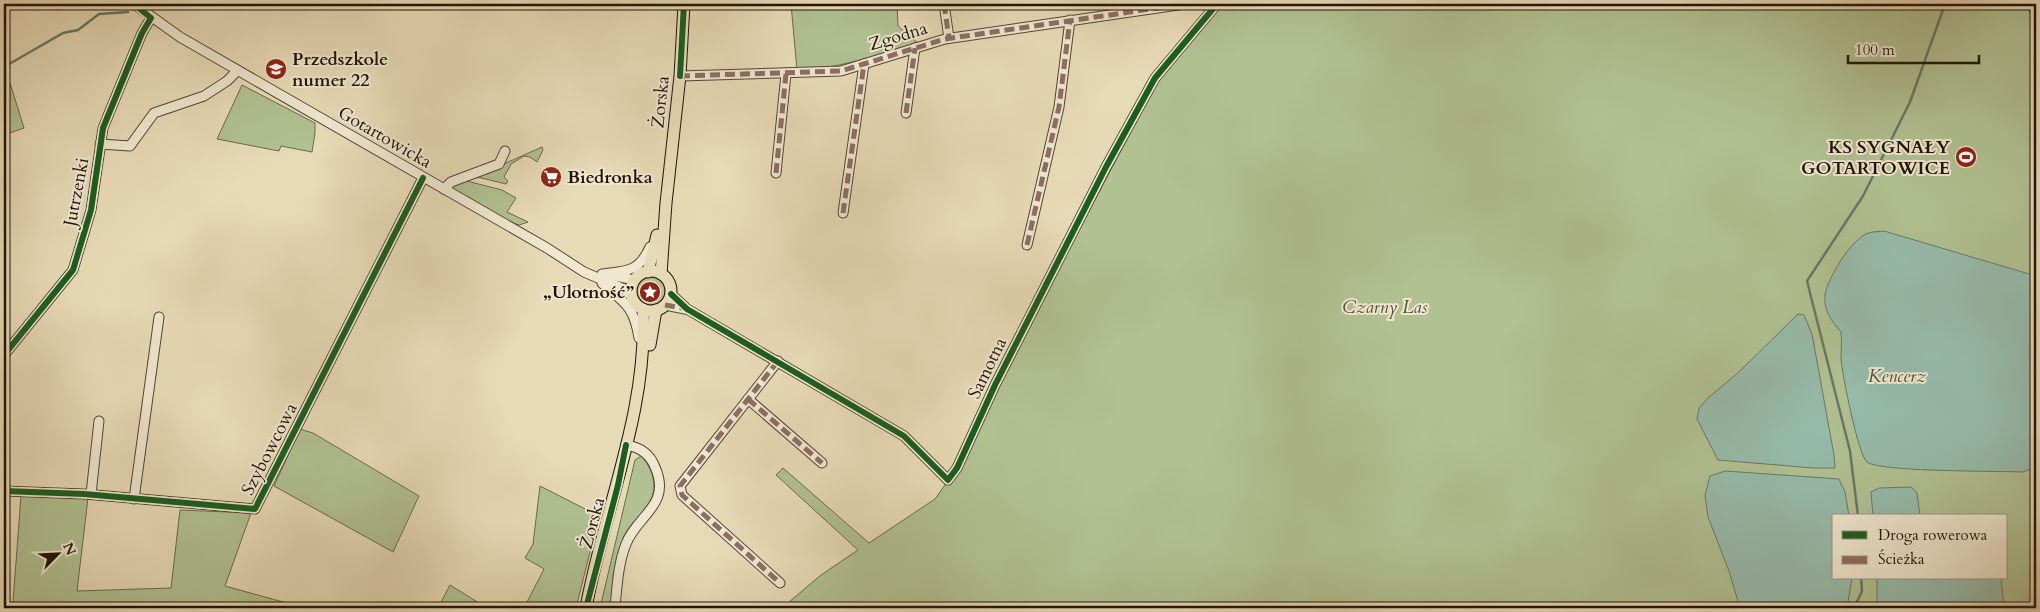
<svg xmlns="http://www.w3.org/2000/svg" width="2040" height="612" font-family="Cardo,serif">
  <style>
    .green { fill: #b1c192; stroke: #696a4e; fill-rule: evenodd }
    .water { fill: #97bbab; stroke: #68786a }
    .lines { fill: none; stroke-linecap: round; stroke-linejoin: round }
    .stream { stroke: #68786a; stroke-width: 2.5 }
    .minor-casing { stroke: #524634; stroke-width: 11 }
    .major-casing { stroke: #211409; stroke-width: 13 }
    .minor { stroke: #efe7d0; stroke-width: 9 }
    .major { stroke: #e7dab6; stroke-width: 11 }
    .quiet { stroke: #8d6e63; stroke-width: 5; stroke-dasharray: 10 5; stroke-linecap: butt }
    .cycleway-casing { stroke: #efe7d0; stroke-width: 9 }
    .cycleway { stroke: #1b5e20; stroke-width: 6 }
    .labels { text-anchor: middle; stroke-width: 4; stroke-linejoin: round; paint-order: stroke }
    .street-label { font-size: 18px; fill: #211409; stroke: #efe7d0 }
    .poi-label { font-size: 18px; font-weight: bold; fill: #211409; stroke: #efe7d0; text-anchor: start }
    .park-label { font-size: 18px; font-style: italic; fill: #535139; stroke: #efe7d0 }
  </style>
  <rect width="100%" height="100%" fill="#e7dab6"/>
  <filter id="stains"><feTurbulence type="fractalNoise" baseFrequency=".004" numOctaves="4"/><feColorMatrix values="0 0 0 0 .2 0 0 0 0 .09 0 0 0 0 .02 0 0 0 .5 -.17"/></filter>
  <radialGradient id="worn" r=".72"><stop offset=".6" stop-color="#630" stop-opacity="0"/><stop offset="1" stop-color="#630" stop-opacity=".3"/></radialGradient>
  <!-- green -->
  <g class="green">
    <path d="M791 4H897L898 26 918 43C877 55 839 69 797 70Z"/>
    <path d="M1223 4H2036V608H782L821 575 858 550 776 475 783 468 869 543 935 499 957 468 1060 266 1161 75ZM1834 516H2006V578H1834Z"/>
    <path d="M4 64 24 128 4 135Z"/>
    <path d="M242 85 315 123V133L312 152 281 146 279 151 217 139Z"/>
    <path d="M542 147 543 150 537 162 530 157 524 156 511 164 504 177 508 181 506 184 473 176 487 174 497 167Z"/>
    <path d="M463 180 502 190 516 198 507 212 528 222 519 225 498 218 453 189 451 186Z"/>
    <circle cx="651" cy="291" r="14"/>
    <path d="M300 429 313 433 419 496 393 552 274 486Z"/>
    <path d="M641 456C657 473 659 496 642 513 635 521 627 528 623 538L614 579 611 608H600L635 460Z"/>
    <path d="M540 486 599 516 576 608H524L544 569 525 558 533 544Z"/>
    <path d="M21 496 88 498 77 591 171 588 180 510 251 513 225 586 305 608H4V606L13 602Z"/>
    <path d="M450 585 487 608H438Z"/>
  </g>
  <!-- water -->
  <g class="water">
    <path d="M1884 231 2036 276V467L2023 472C1999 471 1879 472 1867 462 1858 455 1842 373 1841 359 1841 350 1842 341 1841 332 1832 322 1823 310 1825 294 1828 278 1852 237 1869 233 1873 231 1880 232 1884 231Z"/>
    <path d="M1798 314 1804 315 1812 334 1834 455 1835 468H1813L1718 460 1697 419 1699 408 1708 398 1739 372Z"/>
    <path d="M1725 471 1839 479 1845 492 1849 516H1834V578H1852L1847 608H1740L1729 571 1708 517 1705 495 1710 476Z"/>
    <path d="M1911 487 1917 493 1920 516H1873L1871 492 1879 488Z"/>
    <path d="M1877 578H2001L2004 608H1877Z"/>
  </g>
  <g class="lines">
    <!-- stream -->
    <g class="stream">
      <path d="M4 67 63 33 78 30 99 14 128 12"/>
      <path d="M1858 516 1850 451 1807 281 1863 196 1910 102 1945 4"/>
      <path d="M1854 608 1862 591 1861 578"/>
    </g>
    <!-- minor casing -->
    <g class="minor-casing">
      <g id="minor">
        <path d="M134 4 180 37 547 248 584 272 631 292"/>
        <path d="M944 4 949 38"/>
        <path d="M2033 4 2036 15"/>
        <path d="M680 76 841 71 945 39 1185 4"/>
        <path d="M906 113 915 48"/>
        <path d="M100 144 130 146 154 113 204 96 227 81 237 71"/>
        <path d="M776 173 786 74"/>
        <path d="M444 189 451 182 499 164 505 151"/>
        <path d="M843 213 864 64"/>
        <path d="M1027 245 1059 107 1070 20"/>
        <path d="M602 274C627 271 639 272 650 247"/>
        <path d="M610 275 635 280"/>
        <path d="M602 283C625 303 634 306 639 338"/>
        <path d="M671 294 687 309 904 436 948 480 957 468 995 385 1106 167 1155 78 1217 4"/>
        <path d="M665 305 685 309"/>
        <path d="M4 355 73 270 91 210 103 128 142 33 151 18"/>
        <path d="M778 361 680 486 682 495 780 583"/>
        <path d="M748 399 822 463"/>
        <path d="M4 491 84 494 255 509 423 178"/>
        <path d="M91 494 99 421"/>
        <path d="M134 499 159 317"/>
        <path d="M615 608C617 587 618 564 626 544 637 515 672 505 655 467 650 454 639 447 626 445"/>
      </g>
    </g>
    <!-- major casing -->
    <g class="major-casing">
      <g id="major">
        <circle cx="651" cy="291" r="20"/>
        <path d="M648 272 657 235"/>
        <path d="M661 274 666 203 680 76 684 4"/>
        <path d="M650 345 656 310"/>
        <path d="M586 608C604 508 648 412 643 309"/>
      </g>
    </g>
    <!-- minor -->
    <use href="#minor" class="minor"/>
    <!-- major -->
    <use href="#major" class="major"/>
    <!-- quiet -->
    <g class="quiet">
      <path d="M944 4 949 38"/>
      <path d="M680 76 841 71 945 39 1185 4"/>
      <path d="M906 113 915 48"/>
      <path d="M776 173 786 74"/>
      <path d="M843 213 864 64"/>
      <path d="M1027 245 1059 107 1070 20"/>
      <path d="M665 305 682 308"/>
      <path d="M778 361 680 486 682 495 780 583"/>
      <path d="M748 399 822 463"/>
    </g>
    <!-- cycleway casing -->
    <g class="cycleway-casing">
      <g id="cycleway">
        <path d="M680 76 684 4"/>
        <path d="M671 294 687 309 904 436 948 480 957 468 995 385 1106 167 1155 78 1217 4"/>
        <path d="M4 355 73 270 91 210 103 128 142 33 151 18 134 4"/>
        <path d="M4 491 84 494 255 509 423 178"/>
        <path d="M586 608 618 485 626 445"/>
      </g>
    </g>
    <!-- cycleway -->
    <use href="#cycleway" class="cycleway"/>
  </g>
  <!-- icons -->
  <defs>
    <g id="school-disc" transform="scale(1.125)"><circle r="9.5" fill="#8f2418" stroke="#efe7d0"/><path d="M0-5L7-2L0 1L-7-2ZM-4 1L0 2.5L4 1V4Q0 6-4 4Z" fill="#fff"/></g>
    <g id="stadium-disc" transform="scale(1.125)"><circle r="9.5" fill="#8f2418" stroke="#efe7d0"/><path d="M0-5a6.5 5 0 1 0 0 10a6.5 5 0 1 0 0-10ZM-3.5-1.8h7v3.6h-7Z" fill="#fff"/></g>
    <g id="supermarket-disc" transform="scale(1.125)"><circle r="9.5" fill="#8f2418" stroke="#efe7d0"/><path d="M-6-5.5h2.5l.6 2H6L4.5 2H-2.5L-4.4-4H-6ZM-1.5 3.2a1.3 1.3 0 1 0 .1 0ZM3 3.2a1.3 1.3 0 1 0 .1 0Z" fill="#fff"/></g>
    <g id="sight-disc" transform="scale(1.125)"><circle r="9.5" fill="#8f2418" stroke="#efe7d0"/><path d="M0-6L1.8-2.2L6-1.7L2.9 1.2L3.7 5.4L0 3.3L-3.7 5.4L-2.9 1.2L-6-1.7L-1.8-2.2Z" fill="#fff"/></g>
  </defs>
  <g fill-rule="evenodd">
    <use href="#school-disc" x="276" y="69"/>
    <use href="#stadium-disc" x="1966" y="157"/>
    <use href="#supermarket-disc" x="551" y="177"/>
    <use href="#sight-disc" x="650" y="292"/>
  </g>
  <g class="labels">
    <!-- street labels -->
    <g class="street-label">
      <text transform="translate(898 36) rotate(-17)" y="6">Zgodna</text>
      <text transform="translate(660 102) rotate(-84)" y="6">Żorska</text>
      <text transform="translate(385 137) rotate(30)" y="6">Gotartowicka</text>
      <text transform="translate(76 192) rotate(-79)" y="6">Jutrzenki</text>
      <text transform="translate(987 368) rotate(-64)" y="6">Samotna</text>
      <text transform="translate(269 449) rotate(-63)" y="6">Szybowcowa</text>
      <text transform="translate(592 523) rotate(-75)" y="6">Żorska</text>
    </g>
    <!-- poi labels -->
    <g class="poi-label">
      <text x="292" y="65">Przedszkole<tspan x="292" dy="21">numer 22</tspan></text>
      <text x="1950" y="153" text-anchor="end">KS SYGNAŁY<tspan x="1950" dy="21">GOTARTOWICE</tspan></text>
      <text x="567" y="183">Biedronka</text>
      <text x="634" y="298" text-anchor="end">„Ulotność”</text>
    </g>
    <!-- park labels -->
    <g class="park-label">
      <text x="1385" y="313">Czarny Las</text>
      <text x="1897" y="382">Kencerz</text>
    </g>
  </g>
  <!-- margin -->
  <rect width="2040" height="612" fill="none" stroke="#e7dab6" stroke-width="20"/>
  <rect x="5" y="5" width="2030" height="602" fill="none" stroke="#211409" stroke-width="2.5"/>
  <rect x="10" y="10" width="2020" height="592" fill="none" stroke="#211409"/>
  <!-- legend -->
  <rect x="1832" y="514" width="175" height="65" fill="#efe7d0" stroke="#9d9380"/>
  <rect x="1842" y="531" width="25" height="8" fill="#1b5e20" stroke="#9d9380"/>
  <text x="1878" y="540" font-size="15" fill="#211409">Droga rowerowa</text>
  <rect x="1842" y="556" width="25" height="8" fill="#8d6e63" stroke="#9d9380"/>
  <text x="1878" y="564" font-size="15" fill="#211409">Ścieżka</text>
  <!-- north arrow -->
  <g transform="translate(58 554) rotate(66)" stroke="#efe7d0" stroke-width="4" paint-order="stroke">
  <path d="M0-4L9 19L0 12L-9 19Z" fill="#211409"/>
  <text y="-8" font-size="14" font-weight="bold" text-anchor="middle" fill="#211409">N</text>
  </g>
  <!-- scale -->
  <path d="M1848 55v8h131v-8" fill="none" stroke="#211409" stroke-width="2.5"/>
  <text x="1855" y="55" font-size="15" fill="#211409" stroke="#efe7d0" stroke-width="4" paint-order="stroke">100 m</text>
  <rect width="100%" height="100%" filter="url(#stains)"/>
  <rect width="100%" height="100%" fill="url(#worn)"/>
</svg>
